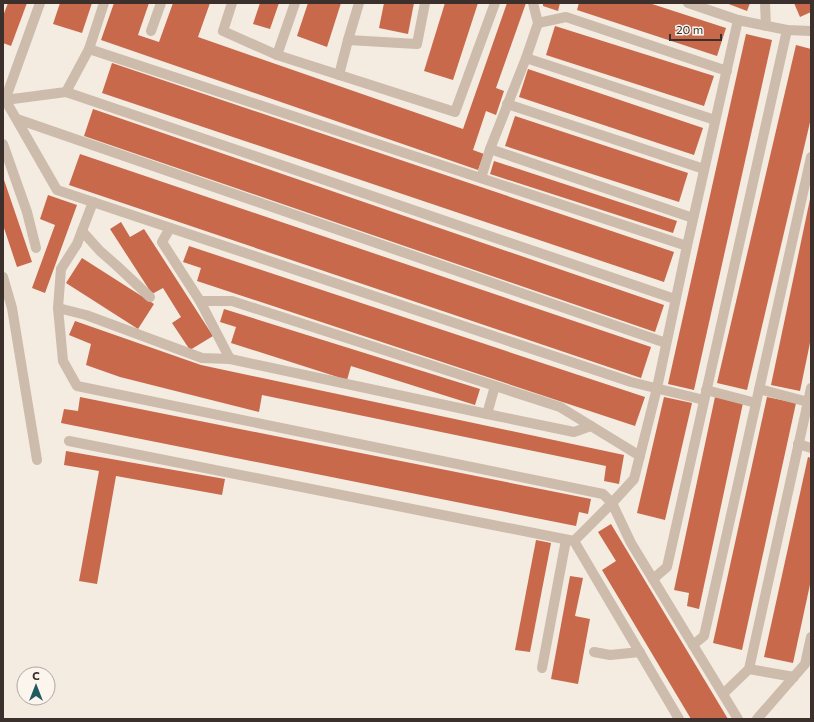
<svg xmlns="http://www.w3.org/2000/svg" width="814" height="722" font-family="Commissioner,sans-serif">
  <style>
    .building { fill: #c8694b }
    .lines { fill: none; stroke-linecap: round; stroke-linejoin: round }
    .minor { stroke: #cdbbac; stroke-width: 10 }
  </style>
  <rect width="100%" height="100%" fill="#f4ebe1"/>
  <!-- building -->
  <g class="building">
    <path d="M8 3H27L11 46 3 43V16Z"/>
    <path d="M60 3H92L82 33 53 24Z"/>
    <path d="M114 3H149L138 35 159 42 173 3H210L198 37 463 129 507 3H526L496 88 504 91 496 115 486 111 473 150 484 154 478 170 101 40Z"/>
    <path d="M260 3H279L270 29 253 24Z"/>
    <path d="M308 3H341L327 47 297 36Z"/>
    <path d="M384 3H414L408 34 379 28Z"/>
    <path d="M445 3H478L453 80 424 71Z"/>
    <path d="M543 3H560L558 11 543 6Z"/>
    <path d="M579 3H649L726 28 717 56 577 10Z"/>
    <path d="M726 3H750L747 11Z"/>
    <path d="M794 3H811V12L800 17Z"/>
    <path d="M555 26 714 76 704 106 546 55Z"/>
    <path d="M746 34 772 40 694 390 668 384Z"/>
    <path d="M796 45 811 49V118L747 390 717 383Z"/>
    <path d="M112 63 674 252 664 282 102 93Z"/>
    <path d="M528 69 703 128 694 155 519 97Z"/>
    <path d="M93 109 664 305 655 332 84 136Z"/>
    <path d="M515 116 688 173 679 202 505 146Z"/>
    <path d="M80 154 651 347 641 378 69 185Z"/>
    <path d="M494 161 677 221 673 233 490 174Z"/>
    <path d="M3 177 32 262 17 267 3 225Z"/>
    <path d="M48 195 77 205 45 293 32 288 55 225 40 219Z"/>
    <path d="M810 199 811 338 800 391 771 385Z"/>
    <path d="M121 222 130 237 144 229 213 336 190 350 172 323 181 317 163 288 152 294 110 229Z"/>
    <path d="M189 246 645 397 635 426 197 281 201 268 183 262Z"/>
    <path d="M82 258 154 304 138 329 66 283Z"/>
    <path d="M224 309 480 389 475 405 351 366 347 380 231 343 236 327 220 322Z"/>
    <path d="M75 321 201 365 624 455 619 484 604 481 606 466 262 395 259 412 120 377 86 365 91 344 69 335Z"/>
    <path d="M80 397 591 499 588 514 579 512 576 526 61 423 64 409 78 411Z"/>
    <path d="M664 397 692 403 665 520 637 513Z"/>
    <path d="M715 397 743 403 699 609 687 606 689 593 674 590Z"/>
    <path d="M767 397 796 403 742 650 713 643Z"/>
    <path d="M66 451 225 479 222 495 116 476 97 584 79 581 99 471 64 465Z"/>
    <path d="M808 457 811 458V580L793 663 764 657Z"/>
    <path d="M611 524 728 719H691L602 570 616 561 598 532Z"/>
    <path d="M536 540 551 543 530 652 515 650Z"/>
    <path d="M570 576 583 578 575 616 590 619 578 684 551 679Z"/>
  </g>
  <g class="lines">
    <!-- minor -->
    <g class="minor">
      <path d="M232 3 223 31 277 55 455 112 495 3"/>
      <path d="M688 3 738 20 787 30 811 31"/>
      <path d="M765 3 766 26"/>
      <path d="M538 23 566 17 727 71"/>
      <path d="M151 31 161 3"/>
      <path d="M348 40 417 44 425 3"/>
      <path d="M89 49 104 3"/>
      <path d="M277 55 295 3"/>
      <path d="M526 58 715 120"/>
      <path d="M339 75 348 40 359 3"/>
      <path d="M66 92 89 49 687 246"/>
      <path d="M3 96 57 190 631 382 704 400"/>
      <path d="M5 100 66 92 675 299"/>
      <path d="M3 103 5 100 40 3"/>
      <path d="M507 104 704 169"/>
      <path d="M17 119 666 343"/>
      <path d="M3 144 27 212 36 248"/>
      <path d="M490 149 693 218"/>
      <path d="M481 178 490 149 526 58 538 23 533 3"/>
      <path d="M93 202 77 244 61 269 58 308 63 361 77 386 603 494 612 503 631 543 738 719"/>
      <path d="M170 228 162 242 200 301 230 359"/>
      <path d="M82 231 100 251 116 265 150 297"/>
      <path d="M3 277 12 308 37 460"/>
      <path d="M200 301H232L560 407 591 426"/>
      <path d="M58 308 86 315 202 358 230 359 487 414 574 432 591 426 640 456"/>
      <path d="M759 389 808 402"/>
      <path d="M706 390 756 403"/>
      <path d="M487 414 495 386"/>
      <path d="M69 441 574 541 679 719"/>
      <path d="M798 444 811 448"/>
      <path d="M574 541 612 503 634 479 657 388 687 246 738 20"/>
      <path d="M653 579 667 567 787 30"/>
      <path d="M693 645 704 636 811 157"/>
      <path d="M594 652 610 655 640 652"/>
      <path d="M542 668 566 540"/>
      <path d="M749 669 794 677"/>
      <path d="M723 694 749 669 811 388"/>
      <path d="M757 719 805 664 811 637"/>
    </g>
  </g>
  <!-- border -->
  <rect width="814" height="722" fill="none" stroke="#3b302b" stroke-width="8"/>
  <!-- north arrow -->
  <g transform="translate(36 686)"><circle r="19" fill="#fbf5ee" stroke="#aea6a0"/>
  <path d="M0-3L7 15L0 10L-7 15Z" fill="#1f5a5e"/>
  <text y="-6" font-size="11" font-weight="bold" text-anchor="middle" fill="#3b302b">С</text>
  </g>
  <!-- scale -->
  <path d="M670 34v6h51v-6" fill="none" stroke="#3b302b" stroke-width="2"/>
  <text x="676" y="34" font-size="12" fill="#3b302b" stroke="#fbf5ee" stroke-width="3" paint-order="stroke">20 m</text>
</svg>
